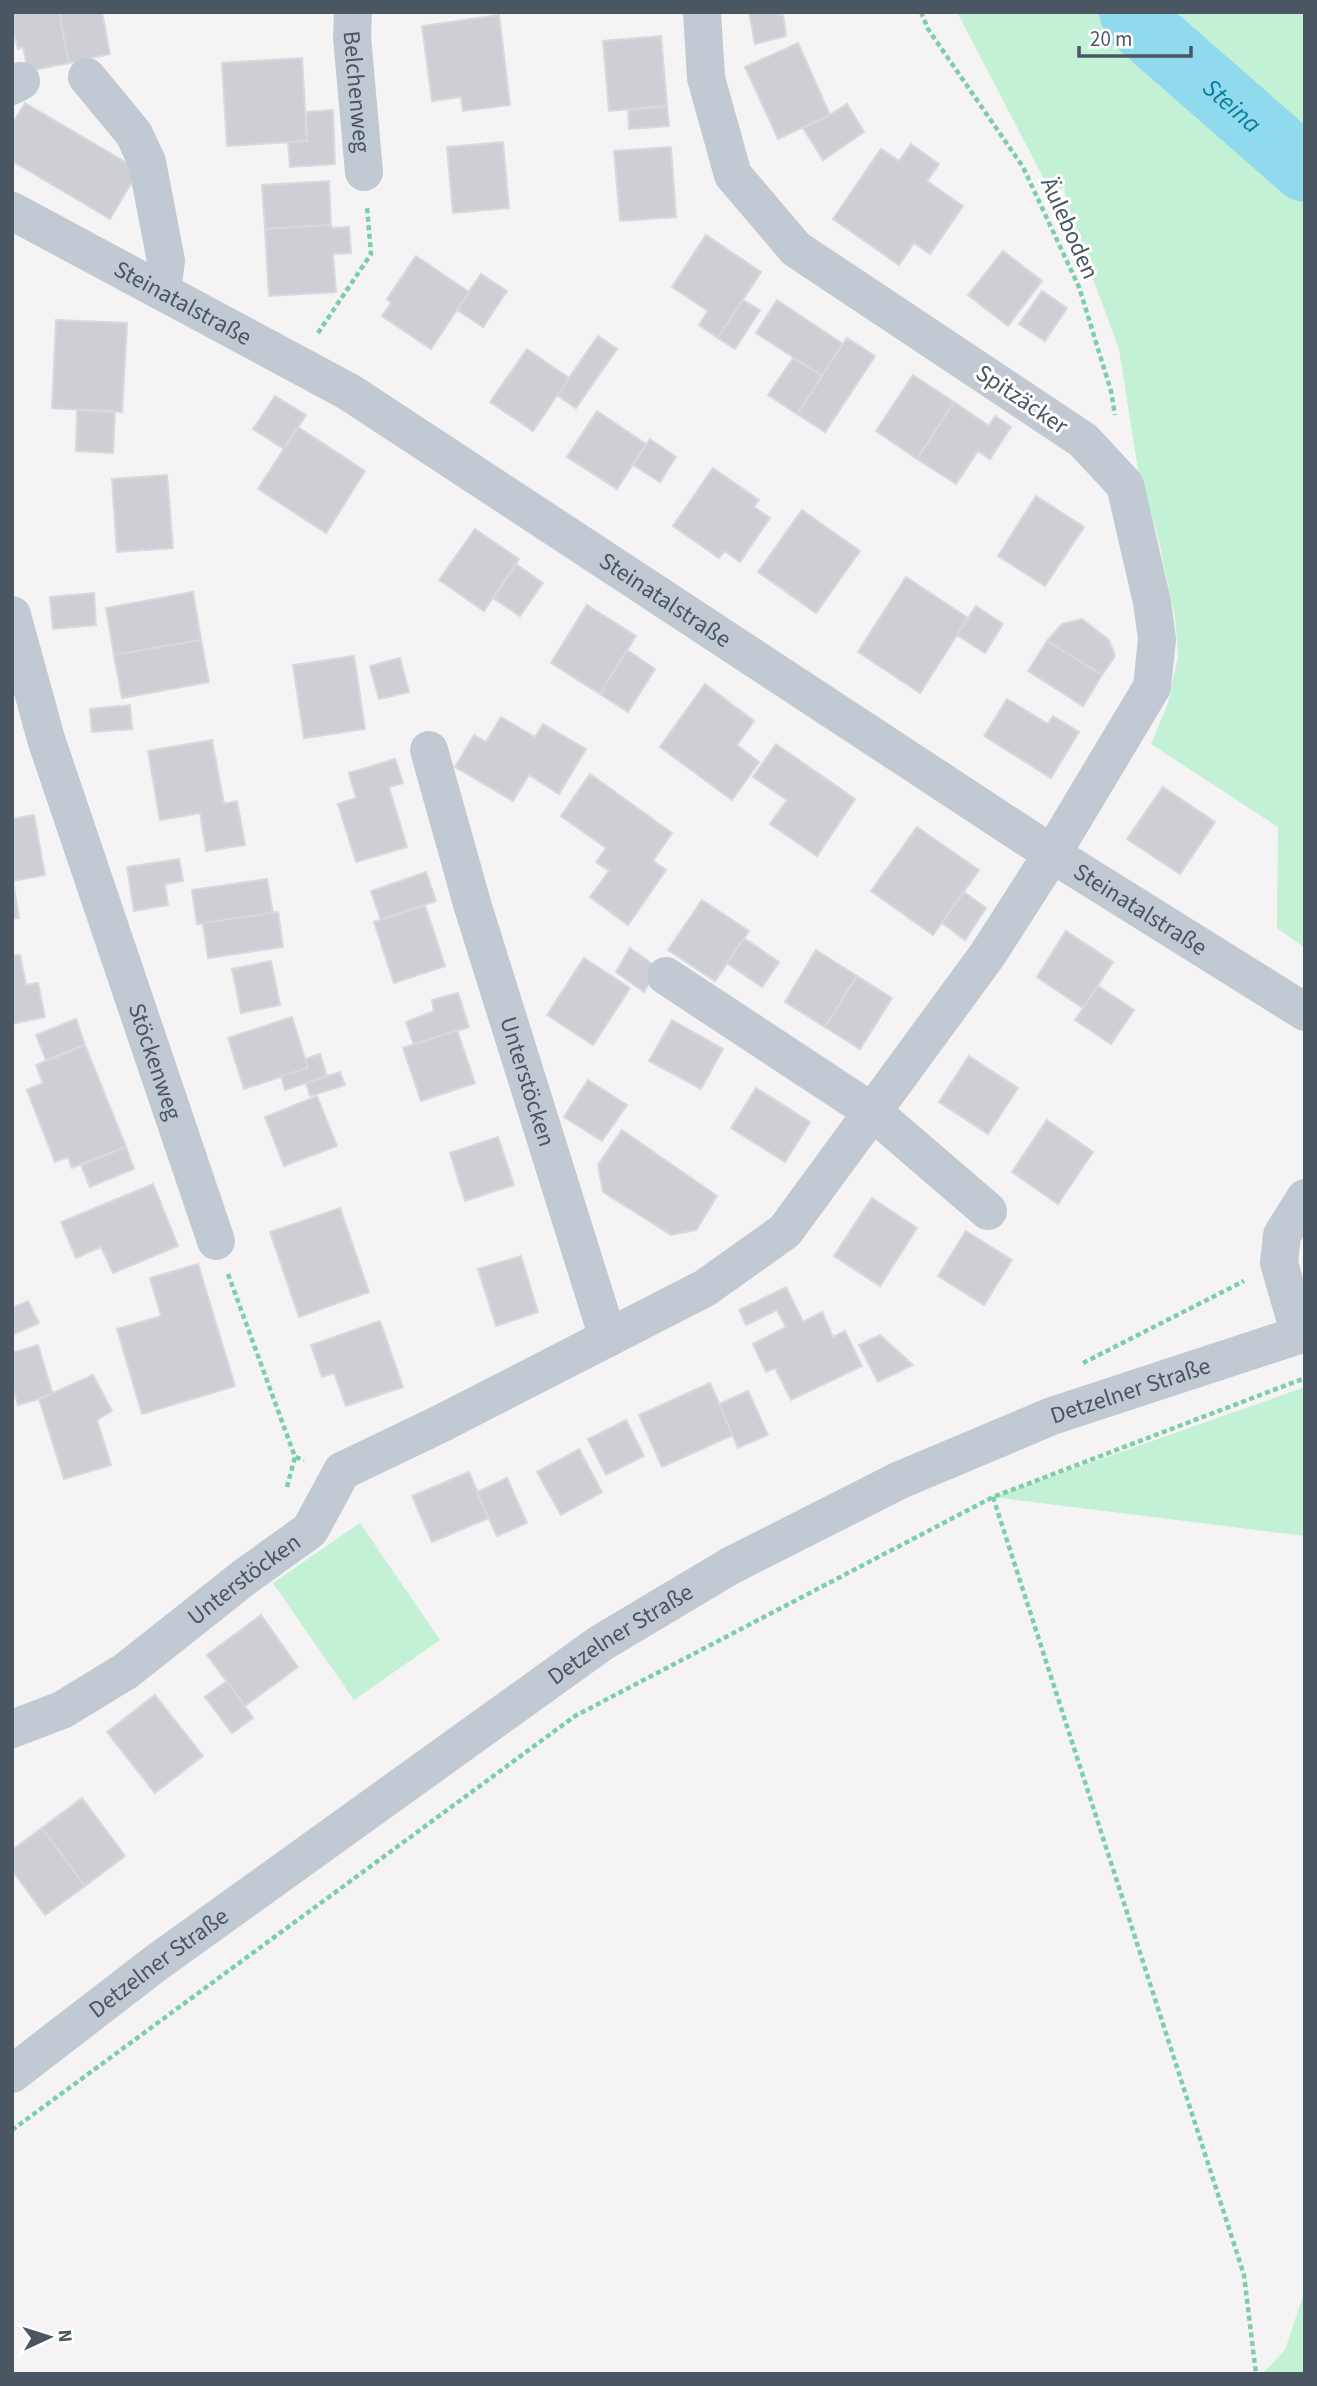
<svg xmlns="http://www.w3.org/2000/svg" width="1317" height="2386" font-family="'Source Sans 3',sans-serif">
  <style>
    .green { fill: #c3f1d5 }
    .lines { fill: none; stroke-linecap: round; stroke-linejoin: round }
    .river { stroke: #90daee; stroke-width: 66 }
    .building { fill: #cdcfd5; stroke: #d7d9de; stroke-width: 2 }
    .path { stroke: #7ad0a6; stroke-width: 4.5; stroke-dasharray: 5 3.5; stroke-linecap: butt }
    .minor { stroke: #c1cad2; stroke-width: 38 }
    .labels { text-anchor: middle; stroke-width: 6; stroke-linejoin: round; paint-order: stroke }
    .street-label { font-size: 24px; fill: #4a5661; stroke: #fff }
    .water-label { font-size: 26px; font-style: italic; fill: #0c7c9b; stroke: #fff }
  </style>
  <rect width="100%" height="100%" fill="#f5f3f3"/>
  <!-- green -->
  <g class="green">
    <path d="M957 12H1305V948L1277 928 1278 827 1151 744 1168 703 1178 656 1175 617 1158 537 1138 470 1119 349 1067 209 1064 186 1054 198Z"/>
    <path d="M1305 1387V1536L993 1497Z"/>
    <path d="M360 1523 440 1640 354 1700 273 1583Z"/>
    <path d="M1305 2290V2374H1262L1285 2350Z"/>
  </g>
  <g class="lines">
    <!-- river -->
    <path class="river" id="s1" d="M1132 12 1137 22 1305 169"/>
  </g>
  <!-- building -->
  <g class="building">
    <path d="M12 12H59L69 63 28 71 23 47 18 49 12 28Z"/>
    <path d="M59 12H102L110 54 69 63Z"/>
    <path d="M749 12H778L779 15 783 14 786 36 755 44Z"/>
    <path d="M499 15 510 105 463 111 461 97 432 101 422 26Z"/>
    <path d="M661 36 667 106 609 111 603 41Z"/>
    <path d="M798 43 830 115 778 139 745 67Z"/>
    <path d="M302 58 307 141 227 146 222 63Z"/>
    <path d="M25 103 139 170 110 219 12 161V124Z"/>
    <path d="M847 104 864 132 823 160 803 128 830 115Z"/>
    <path d="M667 106 669 126 629 129 628 110Z"/>
    <path d="M333 110 335 164 290 167 288 142 307 141 306 112Z"/>
    <path d="M503 142 509 208 453 213 447 147Z"/>
    <path d="M911 144 939 164 927 181 963 206 930 254 914 243 899 265 833 219 881 149 899 161Z"/>
    <path d="M671 147 676 217 620 221 614 151Z"/>
    <path d="M329 181 331 225 265 229 262 185Z"/>
    <path d="M331 225 332 228 349 227 351 253 333 254 336 292 269 296 265 229Z"/>
    <path d="M706 235 761 272 718 338 699 325 708 311 672 287Z"/>
    <path d="M1003 251 1042 281 1008 326 968 295Z"/>
    <path d="M416 256 469 292 431 349 382 316 391 303 387 299Z"/>
    <path d="M481 274 507 291 483 327 457 310Z"/>
    <path d="M1042 291 1067 308 1045 341 1019 324Z"/>
    <path d="M743 300 760 310 735 349 718 338Z"/>
    <path d="M777 300 843 344 822 376 756 333Z"/>
    <path d="M56 320 127 323 122 412 52 408Z"/>
    <path d="M598 336 617 349 576 408 557 395Z"/>
    <path d="M847 338 875 356 825 432 797 414Z"/>
    <path d="M527 349 569 378 533 431 490 402Z"/>
    <path d="M793 358 822 376 797 414 768 395Z"/>
    <path d="M913 375 954 402 917 459 876 431Z"/>
    <path d="M275 396 306 415 284 449 253 429Z"/>
    <path d="M954 402 989 426 995 416 1011 427 990 459 978 451 956 484 917 459Z"/>
    <path d="M77 410 115 412 113 453 76 451Z"/>
    <path d="M597 411 646 444 617 489 567 457Z"/>
    <path d="M298 427 365 471 326 533 258 489Z"/>
    <path d="M650 439 676 457 660 482 633 465Z"/>
    <path d="M713 468 759 500 754 507 770 518 740 562 725 551 719 558 673 526Z"/>
    <path d="M167 475 173 548 117 552 112 479Z"/>
    <path d="M1036 496 1084 527 1045 586 998 556Z"/>
    <path d="M802 510 860 551 816 613 758 572Z"/>
    <path d="M475 529 519 559 484 611 439 580Z"/>
    <path d="M516 564 543 583 520 616 493 598Z"/>
    <path d="M906 577 968 618 920 693 858 652Z"/>
    <path d="M193 592 201 640 114 655 106 608Z"/>
    <path d="M94 593 96 625 53 629 50 597Z"/>
    <path d="M587 605 636 636 600 694 551 663Z"/>
    <path d="M976 606 1003 624 985 653 957 635Z"/>
    <path d="M1082 619 1109 640 1115 656 1102 675 1047 641 1062 624Z"/>
    <path d="M201 640 209 682 122 698 114 655Z"/>
    <path d="M1047 641 1102 675 1083 706 1028 671Z"/>
    <path d="M627 650 655 669 628 712 600 694Z"/>
    <path d="M354 656 365 729 304 738 293 665Z"/>
    <path d="M400 658 409 692 379 699 370 666Z"/>
    <path d="M705 684 754 721 737 745 759 762 732 800 660 747Z"/>
    <path d="M1007 699 1048 724 1053 716 1079 732 1051 778 984 736Z"/>
    <path d="M130 705 132 729 92 732 90 709Z"/>
    <path d="M501 717 535 737 543 724 586 749 559 794 529 775 513 801 455 767 474 735 486 742Z"/>
    <path d="M212 740 224 804 237 801 245 845 206 851 200 813 160 820 148 751Z"/>
    <path d="M776 744 855 799 817 856 770 824 787 800 753 777Z"/>
    <path d="M395 759 403 783 389 787 407 847 356 862 338 804 356 798 349 773Z"/>
    <path d="M590 774 672 833 653 861 666 870 628 925 590 897 609 871 596 862 606 848 561 816Z"/>
    <path d="M1163 787 1215 822 1180 874 1127 839Z"/>
    <path d="M34 815 45 875 13 881 19 918 12 919V819Z"/>
    <path d="M917 827 979 870 933 935 871 891Z"/>
    <path d="M179 859 183 881 165 884 168 905 134 911 127 867Z"/>
    <path d="M426 872 436 901 381 920 371 891Z"/>
    <path d="M267 879 273 913 197 924 192 890Z"/>
    <path d="M964 892 986 908 965 940 942 923Z"/>
    <path d="M702 900 749 931 715 981 668 950Z"/>
    <path d="M425 905 445 966 394 983 374 922Z"/>
    <path d="M278 912 283 947 208 958 203 923Z"/>
    <path d="M1066 931 1113 962 1083 1008 1037 977Z"/>
    <path d="M744 938 779 962 762 987 727 963Z"/>
    <path d="M630 948 658 968 644 992 616 972Z"/>
    <path d="M816 950 857 976 825 1027 785 1002Z"/>
    <path d="M20 955 26 985 38 983 45 1017 12 1024V956Z"/>
    <path d="M584 958 630 988 593 1045 547 1015Z"/>
    <path d="M271 961 280 1005 241 1013 232 969Z"/>
    <path d="M857 976 892 998 860 1049 825 1027Z"/>
    <path d="M1098 986 1134 1010 1111 1044 1075 1020Z"/>
    <path d="M458 993 469 1027 414 1045 406 1022 434 1011 432 1000Z"/>
    <path d="M292 1017 308 1068 244 1089 228 1038Z"/>
    <path d="M76 1019 85 1045 46 1060 36 1035Z"/>
    <path d="M672 1020 723 1049 701 1089 649 1061Z"/>
    <path d="M457 1030 475 1083 421 1101 403 1048Z"/>
    <path d="M85 1045 126 1147 72 1168 68 1157 55 1162 27 1090 43 1083 36 1065Z"/>
    <path d="M320 1054 327 1076 285 1090 281 1076 308 1068 305 1059Z"/>
    <path d="M969 1056 1018 1088 988 1134 939 1102Z"/>
    <path d="M340 1072 345 1085 310 1096 306 1083Z"/>
    <path d="M588 1080 627 1105 602 1141 564 1117Z"/>
    <path d="M756 1088 810 1122 785 1162 731 1128Z"/>
    <path d="M317 1096 337 1146 284 1166 265 1117Z"/>
    <path d="M1047 1120 1093 1152 1058 1204 1012 1172Z"/>
    <path d="M622 1130 717 1196 696 1230 671 1235 603 1192 598 1165Z"/>
    <path d="M498 1137 514 1185 465 1201 450 1153Z"/>
    <path d="M126 1147 134 1169 90 1187 81 1165Z"/>
    <path d="M153 1184 178 1246 113 1273 101 1247 76 1258 61 1222Z"/>
    <path d="M872 1198 917 1228 880 1286 834 1256Z"/>
    <path d="M340 1208 369 1292 299 1317 270 1232Z"/>
    <path d="M966 1231 1012 1260 984 1305 938 1276Z"/>
    <path d="M521 1256 538 1312 496 1326 478 1269Z"/>
    <path d="M198 1264 235 1386 142 1414 117 1329 161 1316 150 1278Z"/>
    <path d="M786 1287 803 1322 822 1312 833 1337 845 1331 862 1366 791 1400 775 1368 766 1372 753 1344 786 1327 777 1310 746 1325 739 1310Z"/>
    <path d="M28 1301 39 1323 12 1335V1308Z"/>
    <path d="M380 1321 403 1387 346 1406 334 1373 322 1377 311 1345Z"/>
    <path d="M880 1335 913 1365 878 1382 859 1345Z"/>
    <path d="M38 1345 53 1395 18 1405 12 1385V1353Z"/>
    <path d="M93 1375 112 1411 97 1420 111 1465 64 1479 39 1399Z"/>
    <path d="M710 1383 733 1435 662 1467 639 1415Z"/>
    <path d="M748 1391 768 1435 738 1448 719 1404Z"/>
    <path d="M626 1420 644 1456 606 1475 588 1439Z"/>
    <path d="M579 1449 602 1492 561 1515 537 1472Z"/>
    <path d="M469 1472 489 1518 432 1542 412 1496Z"/>
    <path d="M507 1478 527 1523 497 1536 477 1492Z"/>
    <path d="M261 1615 298 1667 245 1706 207 1655Z"/>
    <path d="M227 1681 253 1718 232 1733 205 1697Z"/>
    <path d="M155 1695 203 1756 155 1793 107 1732Z"/>
    <path d="M82 1798 125 1856 85 1886 42 1828Z"/>
    <path d="M42 1828 85 1886 45 1915 12 1870V1850Z"/>
  </g>
  <g class="lines">
    <!-- path -->
    <g class="path">
      <path d="M921 12 928 29 1023 167 1079 287 1111 391 1115 415"/>
      <path d="M318 333 371 254 367 207"/>
      <path d="M228 1274 295 1457 304 1460"/>
      <path d="M1083 1363 1244 1281"/>
      <path d="M287 1487 295 1457"/>
      <path d="M993 1497 1244 2275 1256 2374"/>
      <path d="M12 2130 575 1716 993 1497 1305 1378"/>
    </g>
    <!-- minor -->
    <g class="minor">
      <path id="s2" d="M353 12 352 37 364 172"/>
      <path d="M87 77 134 134 147 162 166 261 162 290"/>
      <path d="M12 86 21 81"/>
      <path id="s3" d="M12 211 349 392 1052 854 1305 1012"/>
      <path id="s4" d="M12 615 46 739 216 1241"/>
      <path id="s5" d="M429 750 473 907 608 1338"/>
      <path d="M666 976 874 1113 988 1211"/>
      <path d="M1300 1335 1279 1263 1282 1235 1305 1198"/>
      <path id="s6" d="M12 1729 62 1710 126 1671 246 1576 310 1530 342 1471 438 1425 705 1288 785 1231 988 954 1052 854 1152 687 1157 639 1152 602 1125 485 1083 440 796 249 733 175 706 78 702 12"/>
      <path id="s7" d="M12 2074 156 1963 601 1643 730 1566 900 1480 1052 1416 1305 1333"/>
    </g>
  </g>
  <g class="labels">
    <!-- street labels -->
    <g class="street-label">
      <text dy="8" stroke="none"><textPath href="#s2" startOffset="80">Belchenweg</textPath></text>
      <text transform="translate(1070 228) rotate(66)" y="8">Äuleboden</text>
      <text dy="8" stroke="none"><textPath href="#s3" startOffset="194">Steinatalstraße</textPath></text>
      <text transform="translate(1022 399) rotate(34)" y="8">Spitzäcker</text>
      <text dy="8" stroke="none"><textPath href="#s3" startOffset="761">Steinatalstraße</textPath></text>
      <text dy="8" stroke="none"><textPath href="#s3" startOffset="1328">Steinatalstraße</textPath></text>
      <text dy="8" stroke="none"><textPath href="#s4" startOffset="469">Stöckenweg</textPath></text>
      <text dy="8" stroke="none"><textPath href="#s5" startOffset="346">Unterstöcken</textPath></text>
      <text dy="8" stroke="none"><textPath href="#s7" startOffset="1318">Detzelner Straße</textPath></text>
      <text dy="8" stroke="none"><textPath href="#s6" startOffset="278">Unterstöcken</textPath></text>
      <text dy="8" stroke="none"><textPath href="#s7" startOffset="751">Detzelner Straße</textPath></text>
      <text dy="8" stroke="none"><textPath href="#s7" startOffset="184">Detzelner Straße</textPath></text>
    </g>
    <!-- water labels -->
    <g class="water-label">
      <text dy="9" stroke="none"><textPath href="#s1" startOffset="138">Steina</textPath></text>
    </g>
  </g>
  <!-- border -->
  <rect width="1317" height="2386" fill="none" stroke="#4a5661" stroke-width="28"/>
  <!-- north arrow -->
  <g transform="translate(49 2337) rotate(86)" stroke="#ffffff" stroke-width="5" paint-order="stroke">
  <path d="M0-5L12 26L0 18L-12 26Z" fill="#4a5661"/>
  <text y="-10" font-size="19" font-weight="bold" text-anchor="middle" fill="#4a5661">N</text>
  </g>
  <!-- scale -->
  <path d="M1079 46v10h112v-10" fill="none" stroke="#4a5661" stroke-width="3.5"/>
  <text x="1090" y="46" font-size="21" fill="#4a5661" stroke="#ffffff" stroke-width="5" paint-order="stroke">20 m</text>
</svg>
